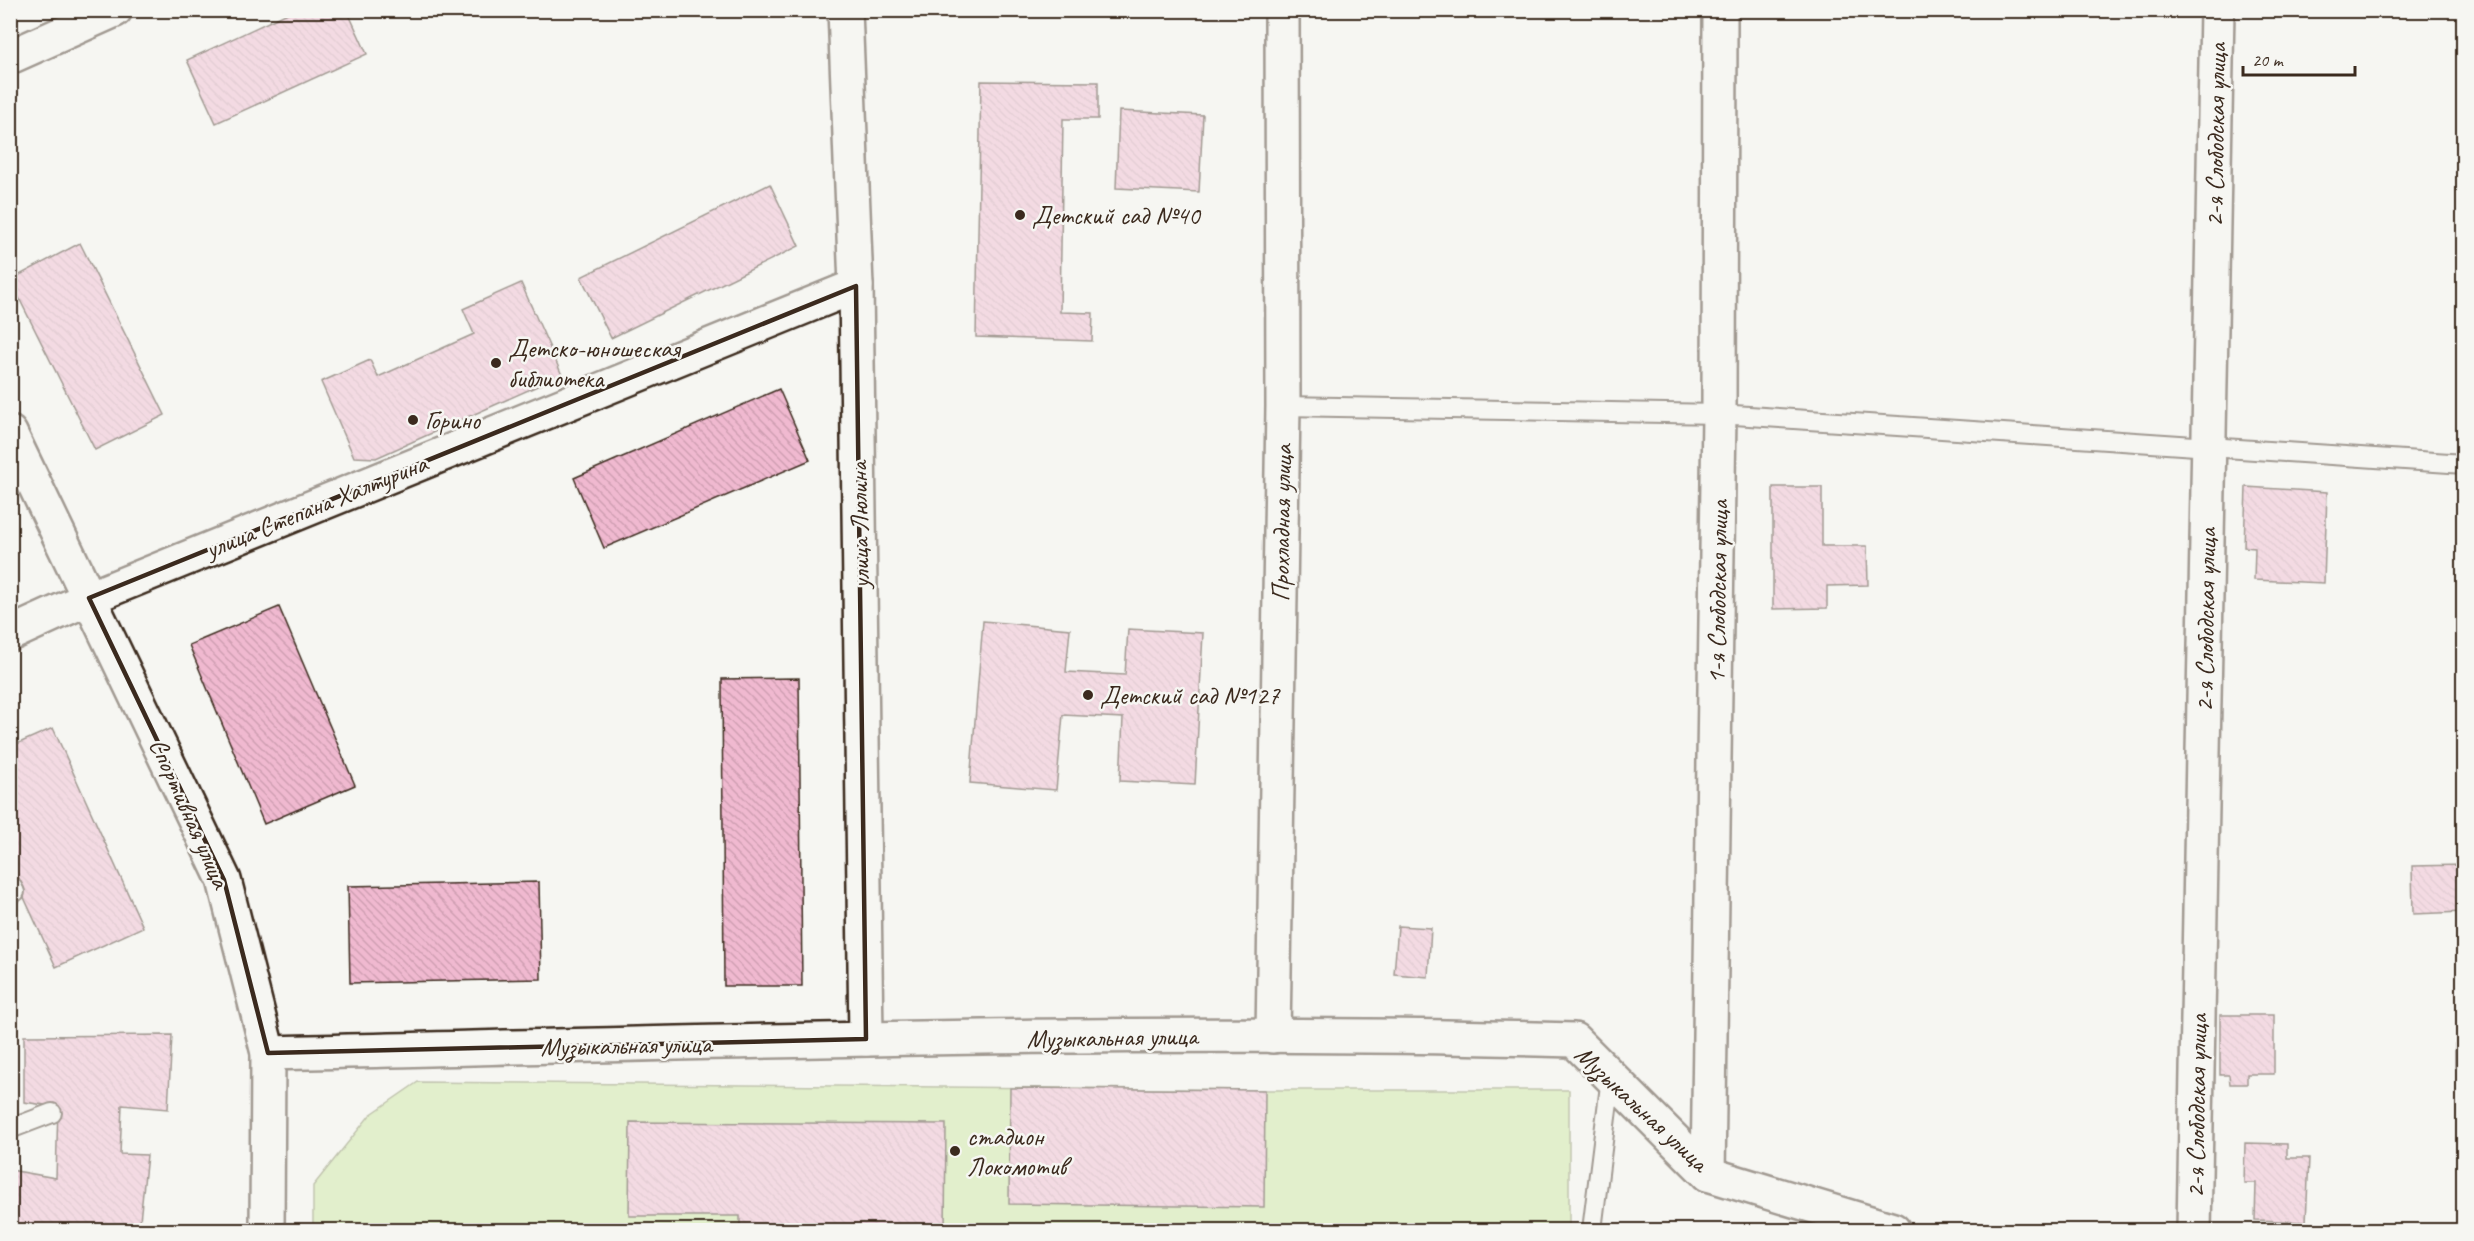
<svg xmlns="http://www.w3.org/2000/svg" width="2474" height="1241" font-family="Caveat,sans-serif">
  <style>
    .garden { fill: #c9e69d; stroke: #82885e; stroke-width: 1.5 }
    .building { fill: url(#building-back-hatch); stroke: #3b2a1e; stroke-width: 1.5 }
    .lines { fill: none; stroke-linecap: round; stroke-linejoin: round }
    .service-casing { stroke: #3b2a1e; stroke-width: 22 }
    .minor-casing { stroke: #3b2a1e; stroke-width: 38 }
    .service { stroke: #f6f6f2; stroke-width: 18 }
    .minor { stroke: #f6f6f2; stroke-width: 33 }
    .marked { fill: none; stroke: #3b2a1e; stroke-width: 4.5; stroke-linejoin: round }
    .poi-dot { fill: #3b2a1e; stroke: #f6f6f2; stroke-width: 2 }
    .labels { text-anchor: middle; stroke-width: 5; stroke-linejoin: round; paint-order: stroke }
    .street-label { font-size: 26px; fill: #3b2a1e; stroke: #f6f6f2 }
    .poi-label { font-size: 26px; fill: #3b2a1e; stroke: #f6f6f2; text-anchor: start }
  </style>
  <defs>
    <pattern id="building-back-hatch" width="6" height="6" patternUnits="userSpaceOnUse" patternTransform="scale(1.5)"><rect width="6" height="6" fill="#f0b9d0"/><path d="M-1 5l2 2M0 0l6 6M5-1l2 2" fill="none" stroke="#cf9fb2"/></pattern>
  </defs>
  <rect width="100%" height="100%" fill="#f6f6f2"/>
  <filter id="ink" filterUnits="userSpaceOnUse"><feTurbulence type="fractalNoise" baseFrequency=".0167" numOctaves="2"/><feDisplacementMap in="SourceGraphic" scale="12" xChannelSelector="R" yChannelSelector="G"/><feConvolveMatrix kernelMatrix="1 2 1 2 8 2 1 2 1" color-interpolation-filters="sRGB"/></filter>
  <g filter="url(#ink)">
    <!-- garden -->
    <path class="garden" d="M418 1082 1265 1090H1569V1230H313V1186L370 1115Z"/>
    <!-- building -->
    <g class="building">
      <path d="M294 10H347L367 54 216 123 187 60Z"/>
      <path d="M981 81 1098 82V119H1063L1060 312 1093 313 1092 341 976 337Z"/>
      <path d="M1119 111 1203 115 1199 192 1116 188Z"/>
      <path d="M770 184 799 246 611 338 581 277Z"/>
      <path d="M80 243 165 415 95 450 10 280Z"/>
      <path d="M521 283 562 375 376 458 354 457 321 382 370 360 378 377 474 334 463 309Z"/>
      <path d="M779 389 810 460 604 548 574 478Z"/>
      <path d="M1773 487H1822V546H1867L1868 585 1827 586V608L1773 609Z"/>
      <path d="M2246 487 2327 492 2324 583 2254 580 2255 548 2244 547Z"/>
      <path d="M279 607 355 785 264 824 189 645Z"/>
      <path d="M983 621 1070 629 1066 672 1125 675 1128 629 1203 633 1195 785 1120 781 1123 718 1063 715 1056 790 970 783Z"/>
      <path d="M799 678 802 986H724L722 679Z"/>
      <path d="M53 728 143 927 56 967 10 867V747Z"/>
      <path d="M2464 865V912L2413 914 2412 866Z"/>
      <path d="M539 882 541 979 350 983 348 886Z"/>
      <path d="M1398 926 1431 928 1428 977 1394 974Z"/>
      <path d="M2220 1015H2274V1074H2247V1084H2230L2229 1075H2220Z"/>
      <path d="M172 1035 168 1109 122 1105 120 1154 147 1155 139 1230H10V1170L56 1178 58 1107 24 1102V1036Z"/>
      <rect x="2455" y="1044" width="9" height="23"/>
      <path d="M1010 1088 1265 1090 1264 1207 1009 1204Z"/>
      <path d="M630 1122 946 1124 945 1230H740V1216H629Z"/>
      <path d="M2245 1143 2287 1144V1158H2309L2306 1222 2255 1220 2256 1183H2244Z"/>
    </g>
    <g class="lines">
      <!-- service casing -->
      <g class="service-casing">
        <g id="service">
          <path d="M1283 406 1719 414 2464 464"/>
          <path d="M10 883 15 892"/>
          <path d="M10 1129 52 1113"/>
          <path d="M1592 1230 1611 1077"/>
        </g>
      </g>
      <!-- minor casing -->
      <g class="minor-casing">
        <g id="minor">
          <path d="M845 10 856 286 866 1039"/>
          <path d="M10 57 115 10"/>
          <path d="M10 433 224 880 268 1053 267 1230"/>
          <path d="M10 634 89 598 856 286"/>
          <path d="M1273 1036 1283 406 1282 10"/>
          <path d="M268 1053C703 1043 1139 1027 1574 1040L1708 1174 1893 1230"/>
          <path d="M1708 1174 1719 414 1720 10"/>
          <path d="M2194 1230 2217 10"/>
        </g>
      </g>
      <!-- service -->
      <use href="#service" class="service"/>
      <!-- minor -->
      <use href="#minor" class="minor"/>
    </g>
  </g>
  <!-- marked area -->
  <path d="M0 0H2474V1241H0ZM856 286 866 1039 268 1053 224 880 89 598Z" fill="#f6f6f2" fill-opacity=".55" fill-rule="evenodd"/>
  <path class="marked" d="M856 286 866 1039 268 1053 224 880 89 598Z"/>
  <!-- markers -->
  <g class="poi-dot">
    <circle cx="1020" cy="215" r="6"/>
    <circle cx="496" cy="363" r="6"/>
    <circle cx="413" cy="420" r="6"/>
    <circle cx="1088" cy="695" r="6"/>
    <circle cx="955" cy="1151" r="6"/>
  </g>
  <g class="labels">
    <!-- street labels -->
    <g class="street-label">
      <text transform="translate(2215 135) rotate(-89)" y="9">2-я Слободская улица</text>
      <text transform="translate(316 506) rotate(-22)" y="9">улица Степана Халтурина</text>
      <text transform="translate(1281 523) rotate(-89)" y="9">Прохладная улица</text>
      <text transform="translate(859 525) rotate(-91)" y="9">улица Люлина</text>
      <text transform="translate(1717 592) rotate(-89)" y="9">1-я Слободская улица</text>
      <text transform="translate(2205 620) rotate(-89)" y="9">2-я Слободская улица</text>
      <text transform="translate(190 813) rotate(66)" y="9">Спортивная улица</text>
      <text transform="translate(1112 1037) rotate(-1)" y="9">Музыкальная улица</text>
      <text transform="translate(626 1045) rotate(-1)" y="9">Музыкальная улица</text>
      <text transform="translate(2196 1106) rotate(-89)" y="9">2-я Слободская улица</text>
      <text transform="translate(1642 1108) rotate(43)" y="9">Музыкальная улица</text>
    </g>
    <!-- poi labels -->
    <g class="poi-label">
      <text x="1032" y="224">Детский сад №40</text>
      <text x="508" y="357">Детско-юношеская<tspan x="508" dy="30">библиотека</tspan></text>
      <text x="425" y="429">Горино</text>
      <text x="1100" y="704">Детский сад №127</text>
      <text x="967" y="1145">стадион<tspan x="967" dy="30">Локомотив</tspan></text>
    </g>
  </g>
  <!-- margin -->
  <rect width="2474" height="1241" fill="none" stroke="#f6f6f2" stroke-width="36"/>
  <rect x="18" y="18" width="2438" height="1205" fill="none" stroke="#3b2a1e" stroke-width="2" filter="url(#ink)"/>
  <!-- scale -->
  <path d="M2243 66v9h112v-9" fill="none" stroke="#3b2a1e" stroke-width="3"/>
  <text x="2252" y="66" font-size="18" fill="#3b2a1e" stroke="#f6f6f2" stroke-width="4.5" paint-order="stroke">20 m</text>
</svg>
